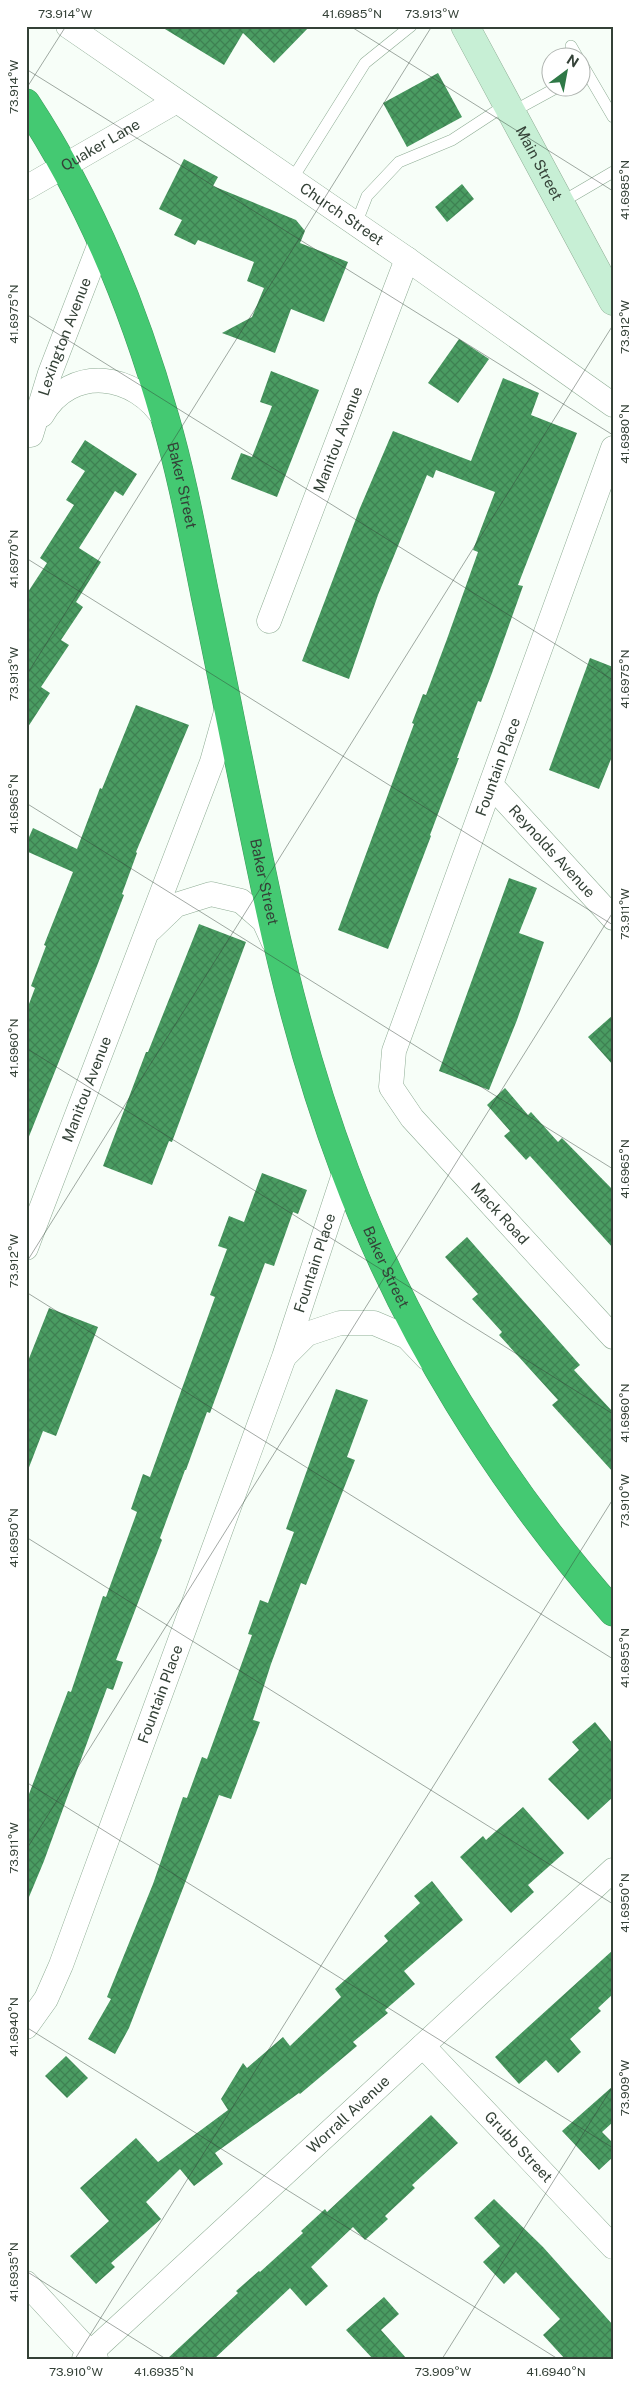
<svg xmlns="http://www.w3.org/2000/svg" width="639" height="2385" font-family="'Public Sans',sans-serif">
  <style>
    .building { fill: url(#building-cross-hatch) }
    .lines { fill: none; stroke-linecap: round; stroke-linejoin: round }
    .lane-casing { stroke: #8eac94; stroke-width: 12 }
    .street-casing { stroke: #8eac94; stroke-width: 25 }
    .secondary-casing { stroke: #8eac94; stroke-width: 29 }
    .highway-casing { stroke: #3e995d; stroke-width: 29 }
    .lane { stroke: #fff; stroke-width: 11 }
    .street { stroke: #fff; stroke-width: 24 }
    .secondary { stroke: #c7efd5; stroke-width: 28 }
    .highway { stroke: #44c972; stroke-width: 28 }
    .ticks { fill: none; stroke: #344137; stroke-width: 1; stroke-opacity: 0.45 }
    .labels { text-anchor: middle; stroke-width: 4; stroke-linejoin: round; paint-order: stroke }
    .street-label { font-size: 15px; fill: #344137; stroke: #fff }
    .neatline { fill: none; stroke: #344137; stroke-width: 2 }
    .ticks-label { font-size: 12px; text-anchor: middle; fill: #344137 }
  </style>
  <defs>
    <pattern id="building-cross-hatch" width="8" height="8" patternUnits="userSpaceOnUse" patternTransform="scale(1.25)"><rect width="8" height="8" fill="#4a9c62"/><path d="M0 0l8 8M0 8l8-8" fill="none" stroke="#3e8152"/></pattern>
  </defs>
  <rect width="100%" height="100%" fill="#f7fef8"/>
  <!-- building -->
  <g class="building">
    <path d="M160 26H310L274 63 243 33 224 65Z"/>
    <path d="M438 73 462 117 407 147 383 103Z"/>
    <path d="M184 159 218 177 213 186 296 220 305 231 300 243 348 262 324 322 291 309 275 353 222 333 252 317 264 288 247 281 254 262 198 240 195 245 174 235 182 220 159 209Z"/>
    <path d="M462 184 474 199 447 222 435 207Z"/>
    <path d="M459 339 489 359 458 403 428 383Z"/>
    <path d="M271 371 319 390 277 497 231 479 241 453 252 457 272 406 260 402Z"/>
    <path d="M503 378 539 393 531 415 577 433 518 585 523 586 492 673 481 702 478 701 457 758H459L430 835 431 836 388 949 338 930 414 724 412 723 423 694 426 695 447 639 478 552 473 550 495 492 436 470 433 478 427 475 378 595 349 679 302 661 360 508 393 431 471 461Z"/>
    <path d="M85 440 137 474 123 496 115 491 79 548 101 562 76 602 83 607 61 640 69 645 41 687 50 693 26 730V595L47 563 40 558 74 505 66 500 85 471 71 462Z"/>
    <path d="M590 658 613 667V754L599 789 549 770Z"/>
    <path d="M136 705 189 725 136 852 137 853 122 894 124 895 97 966 28 1139 26 1138V1012L35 988 31 986 46 946 44 945 73 872 26 851V844L33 828 77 849 100 788 102 789Z"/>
    <path d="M509 878 537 888 519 933 544 942 517 1020 489 1090 439 1071Z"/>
    <path d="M199 924 246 942 172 1142 169 1141 152 1185 103 1166 146 1052H148Z"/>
    <path d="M613 1015V1065L588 1037Z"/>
    <path d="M505 1088 528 1115 531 1112 558 1142 562 1138 613 1190V1248L530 1156 526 1160 504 1136 510 1131 487 1105Z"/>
    <path d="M262 1173 307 1190 298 1214 293 1212 274 1266 265 1263 210 1413 207 1412 186 1470H185L160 1538 162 1540 116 1660 123 1662 113 1690 107 1688 44 1861 29 1897 26 1896V1802L68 1691 71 1692 103 1596 106 1597 137 1512 131 1509 143 1474 150 1477 215 1297 210 1295 227 1249 218 1246 229 1216 244 1222Z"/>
    <path d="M467 1237 580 1365 574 1370 613 1412V1472L552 1405 558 1400 499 1335 502 1332 472 1299 478 1294 445 1257Z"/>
    <path d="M49 1308 98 1327 56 1436 43 1431 28 1470H26V1366Z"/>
    <path d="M336 1389 368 1400 347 1457 355 1460 306 1585 301 1583 271 1664 253 1720 260 1722 231 1799 219 1795 129 2028 115 2054 88 2039 111 1999 107 1997 153 1884 183 1797 187 1798 202 1757 207 1759 252 1635 248 1634 260 1600 268 1603 294 1532 286 1529Z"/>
    <path d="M595 1722 613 1744V1797L588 1820 548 1779 579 1750 572 1742Z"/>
    <path d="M523 1807 564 1853 528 1885 534 1892 511 1913 460 1857 483 1836 486 1840Z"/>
    <path d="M432 1881 463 1920 404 1971 415 1984 385 2010 388 2013 353 2042 357 2046 300 2094 299 2093 215 2153 223 2164 194 2186 180 2169 146 2202 161 2219 111 2263 115 2267 96 2284 70 2256 109 2221 80 2188 136 2138 158 2162 228 2110 221 2099 243 2063 247 2068 283 2037 290 2046 341 1997 335 1989 388 1941 384 1936 420 1903 414 1896Z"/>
    <path d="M613 1950V1994L598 2008 601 2011 570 2039 581 2052 558 2073 546 2060 519 2084 495 2057Z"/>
    <path d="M66 2056 88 2078 67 2098 45 2076Z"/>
    <path d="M613 2086V2122L602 2132 613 2143V2157L599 2170 562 2131Z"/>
    <path d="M431 2115 458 2143 412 2185 415 2188 385 2216 388 2219 365 2240 353 2227 311 2267 328 2286 306 2306 290 2288 214 2359H167L238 2293 236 2291 259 2271 260 2272 303 2233 301 2231 325 2209 327 2212Z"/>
    <path d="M494 2199 543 2247 613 2325V2359H565L543 2335 560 2319 516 2272 504 2284 483 2262 500 2246 474 2218Z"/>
    <path d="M384 2297 399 2314 381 2330 407 2359H373L346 2330Z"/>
  </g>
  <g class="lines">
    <!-- lane casing -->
    <g class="lane-casing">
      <g id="lane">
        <path d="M571 46 578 58"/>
        <path d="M582 64 613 117"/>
        <path d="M512 112 556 88"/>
        <path d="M291 181 365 63 411 26"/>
        <path d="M560 203 613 172"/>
        <path d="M356 224 367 196 399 162 452 140 507 104"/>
      </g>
    </g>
    <!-- street casing -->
    <g class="street-casing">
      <g id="street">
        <path id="s1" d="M68 26 407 259 613 405"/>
        <path id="s2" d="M26 188 175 102"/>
        <path d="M42 415C71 364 136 373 165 420"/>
        <path id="s3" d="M31 435 50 373 101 241"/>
        <path id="s4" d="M613 448 394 1051 391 1087 412 1118 613 1337"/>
        <path id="s5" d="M269 621 407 259"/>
        <path id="s6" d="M491 785 613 918"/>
        <path d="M151 929 176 905 211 894 241 901 264 921 273 941"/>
        <path id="s7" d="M26 1248 212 762 228 705"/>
        <path d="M285 1356 307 1334 340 1323H374L407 1337 427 1358"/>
        <path id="s8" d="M26 2027 46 1999 61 1965 284 1357 345 1171"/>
        <path id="s9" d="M423 2046 613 2247"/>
        <path d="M26 2283 96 2359"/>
        <path id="s10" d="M84 2359 613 1870"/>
      </g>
    </g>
    <!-- secondary casing -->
    <g class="secondary-casing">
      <g id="secondary">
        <path id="s11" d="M465 26 613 301"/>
      </g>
    </g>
    <!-- highway casing -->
    <g class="highway-casing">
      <g id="highway">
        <path id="s12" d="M26 103C89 199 134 308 165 418 182 476 193 536 205 595 227 700 247 805 270 910 289 998 313 1086 345 1171 405 1332 499 1483 613 1612"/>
      </g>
    </g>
    <!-- lane -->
    <use href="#lane" class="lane"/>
    <!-- street -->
    <use href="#street" class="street"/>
    <!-- secondary -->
    <use href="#secondary" class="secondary"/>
    <!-- highway -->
    <use href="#highway" class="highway"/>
  </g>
  <!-- ticks -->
  <path class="ticks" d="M350 26 613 191M26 69 613 435M26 89 66 26M26 314 613 680M26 558 613 925M26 676 432 26M26 803 613 1169M26 1048 613 1414M26 1263 613 325M26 1292 613 1659M26 1537 613 1904M26 1782 613 2148M26 1850 613 912M26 2027 558 2359M26 2271 166 2359M75 2359 613 1499M442 2359 613 2086"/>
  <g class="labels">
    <!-- street labels -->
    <g class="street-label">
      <text dy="5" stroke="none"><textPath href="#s2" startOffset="86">Quaker Lane</textPath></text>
      <text dy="5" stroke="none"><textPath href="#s11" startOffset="156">Main Street</textPath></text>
      <text dy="5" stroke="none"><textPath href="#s1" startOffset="332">Church Street</textPath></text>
      <text dy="5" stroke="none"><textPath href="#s3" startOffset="104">Lexington Avenue</textPath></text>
      <text dy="5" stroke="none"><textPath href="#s5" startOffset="194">Manitou Avenue</textPath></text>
      <text dy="5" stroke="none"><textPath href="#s12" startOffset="415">Baker Street</textPath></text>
      <text transform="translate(498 767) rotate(-70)" y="5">Fountain Place</text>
      <text dy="5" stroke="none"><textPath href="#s6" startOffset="90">Reynolds Avenue</textPath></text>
      <text dy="5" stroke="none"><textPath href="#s12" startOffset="820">Baker Street</textPath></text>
      <text dy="5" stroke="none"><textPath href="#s7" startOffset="170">Manitou Avenue</textPath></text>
      <text dy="5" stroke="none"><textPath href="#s4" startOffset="845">Mack Road</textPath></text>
      <text dy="5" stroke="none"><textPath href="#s8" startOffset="818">Fountain Place</textPath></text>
      <text dy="5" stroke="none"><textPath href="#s12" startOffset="1225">Baker Street</textPath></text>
      <text dy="5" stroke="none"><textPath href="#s8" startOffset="360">Fountain Place</textPath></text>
      <text dy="5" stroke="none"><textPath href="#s10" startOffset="360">Worrall Avenue</textPath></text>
      <text dy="5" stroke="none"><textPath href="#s9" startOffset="139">Grubb Street</textPath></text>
    </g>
  </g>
  <!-- border -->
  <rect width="639" height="2385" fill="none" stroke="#ffffff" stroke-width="55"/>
  <!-- north arrow -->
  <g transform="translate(566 72) rotate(32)"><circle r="24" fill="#ffffff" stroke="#aeb3af"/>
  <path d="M0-4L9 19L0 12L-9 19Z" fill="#2f7947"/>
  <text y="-8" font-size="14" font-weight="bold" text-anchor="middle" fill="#344137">N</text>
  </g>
  <rect x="28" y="28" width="584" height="2330" class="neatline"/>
  <g class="ticks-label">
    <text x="65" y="18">73.914°W</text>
    <text x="352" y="18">41.6985°N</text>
    <text x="432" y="18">73.913°W</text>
    <text transform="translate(14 87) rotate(-90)" y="4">73.914°W</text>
    <text transform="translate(625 190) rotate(-90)" y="4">41.6985°N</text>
    <text transform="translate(14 314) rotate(-90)" y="4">41.6975°N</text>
    <text transform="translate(625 327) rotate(-90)" y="4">73.912°W</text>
    <text transform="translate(625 434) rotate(-90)" y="4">41.6980°N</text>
    <text transform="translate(14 559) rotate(-90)" y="4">41.6970°N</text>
    <text transform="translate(14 674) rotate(-90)" y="4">73.913°W</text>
    <text transform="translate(625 679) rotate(-90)" y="4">41.6975°N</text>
    <text transform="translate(14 804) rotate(-90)" y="4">41.6965°N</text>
    <text transform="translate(625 914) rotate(-90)" y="4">73.911°W</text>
    <text transform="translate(14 1048) rotate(-90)" y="4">41.6960°N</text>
    <text transform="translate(625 1169) rotate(-90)" y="4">41.6965°N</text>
    <text transform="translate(14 1261) rotate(-90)" y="4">73.912°W</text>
    <text transform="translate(625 1413) rotate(-90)" y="4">41.6960°N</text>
    <text transform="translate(625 1501) rotate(-90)" y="4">73.910°W</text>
    <text transform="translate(14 1538) rotate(-90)" y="4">41.6950°N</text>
    <text transform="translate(625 1658) rotate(-90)" y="4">41.6955°N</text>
    <text transform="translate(14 1848) rotate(-90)" y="4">73.911°W</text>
    <text transform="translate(625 1903) rotate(-90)" y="4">41.6950°N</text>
    <text transform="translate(14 2027) rotate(-90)" y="4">41.6940°N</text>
    <text transform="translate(625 2088) rotate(-90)" y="4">73.909°W</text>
    <text transform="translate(14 2272) rotate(-90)" y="4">41.6935°N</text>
    <text x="76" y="2376">73.910°W</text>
    <text x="164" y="2376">41.6935°N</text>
    <text x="443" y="2376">73.909°W</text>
    <text x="556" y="2376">41.6940°N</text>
  </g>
</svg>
